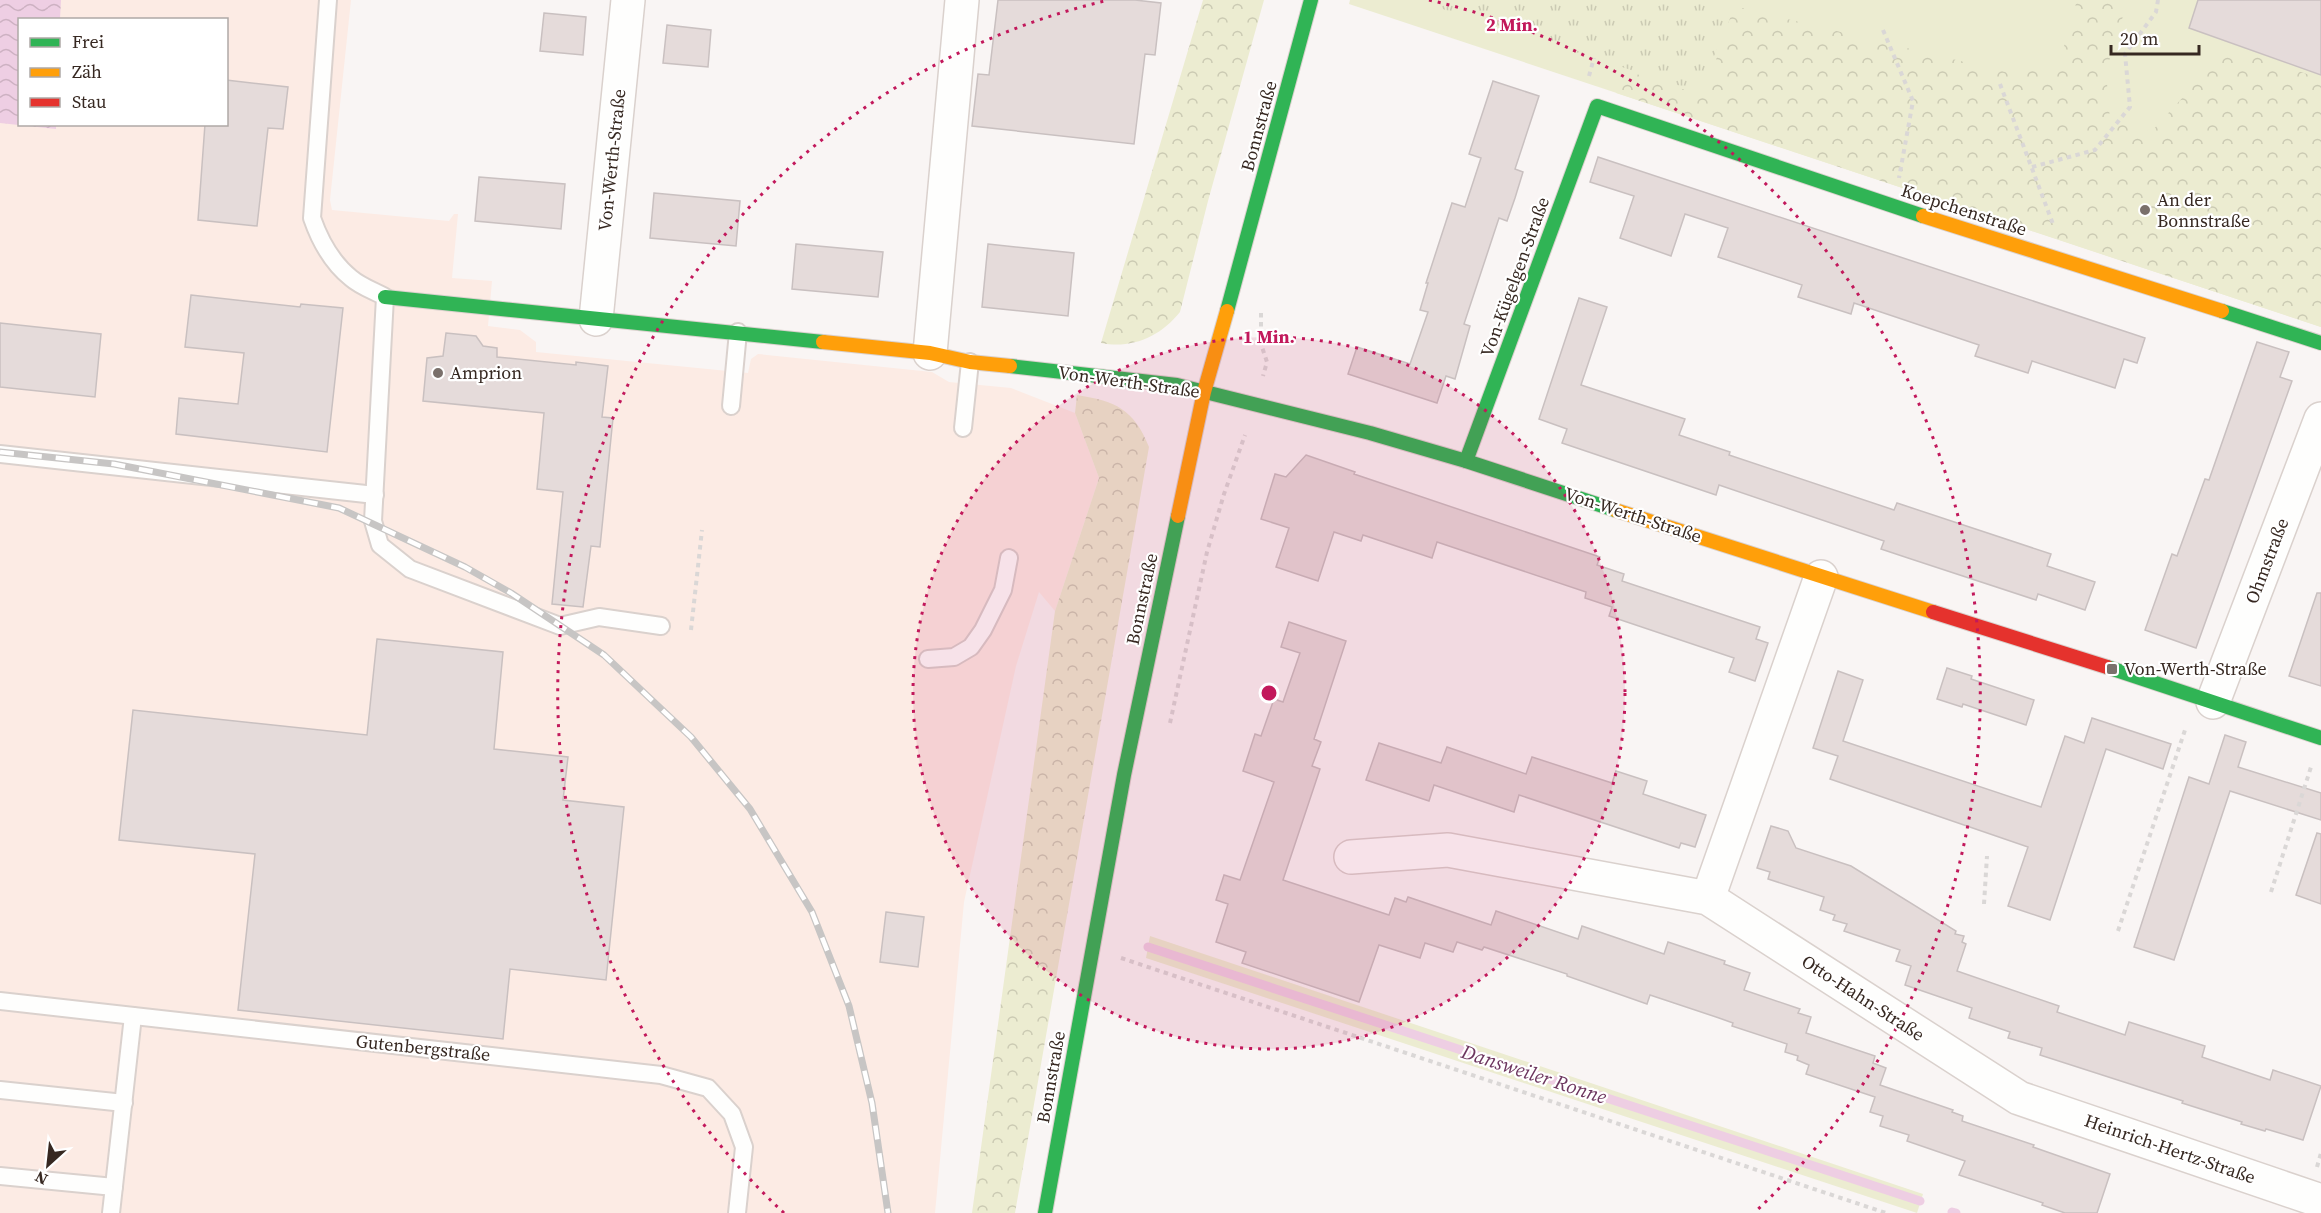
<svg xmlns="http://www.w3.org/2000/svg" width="2321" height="1213" font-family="'Source Serif 4',serif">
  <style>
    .built { fill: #fcebe4; fill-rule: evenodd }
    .grass { fill: #ececd1 }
    .forest { fill: url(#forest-crowns) }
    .park { fill: url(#park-tufts) }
    .water { fill: url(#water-waves) }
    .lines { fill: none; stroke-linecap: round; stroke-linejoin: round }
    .stream { stroke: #eecee3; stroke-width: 9 }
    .building { fill: #e5dbda; stroke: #c9c0c0; stroke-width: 1.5 }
    .lane-casing { stroke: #dad1cd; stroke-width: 20 }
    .street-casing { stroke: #dad1cd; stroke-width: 36 }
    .fast-casing { stroke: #dad1cd; stroke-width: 16 }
    .slow-casing { stroke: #dad1cd; stroke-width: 16 }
    .jam-casing { stroke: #dad1cd; stroke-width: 16 }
    .path { stroke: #dad7d6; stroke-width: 4; stroke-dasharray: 4.5 4.5; stroke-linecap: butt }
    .lane { stroke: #fefefd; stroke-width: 16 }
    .street { stroke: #fefefd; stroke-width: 33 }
    .fast { stroke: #30b455; stroke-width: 14 }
    .slow { stroke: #ff9f0a; stroke-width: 14 }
    .jam { stroke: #e5322d; stroke-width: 14 }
    .rail-casing { stroke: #c7c5c4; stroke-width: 7 }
    .rail { stroke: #fff; stroke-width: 4.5; stroke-dasharray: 14; stroke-linecap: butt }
    .ring { fill: none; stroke: #c2185b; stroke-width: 3; stroke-dasharray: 3 6 }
    .poi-dot { fill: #7a706b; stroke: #fff; stroke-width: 2 }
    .labels { text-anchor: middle; stroke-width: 4.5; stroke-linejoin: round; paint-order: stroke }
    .street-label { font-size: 18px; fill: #362821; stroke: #fff }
    .poi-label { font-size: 18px; fill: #362821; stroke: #fff; text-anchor: start }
    .water-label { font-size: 20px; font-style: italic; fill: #6d365f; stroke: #fff }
    .centre { fill: #c2185b; stroke: #fff; stroke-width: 3 }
    .ring-label { font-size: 18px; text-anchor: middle; font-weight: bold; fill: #c2185b; stroke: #fff; stroke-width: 4.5; stroke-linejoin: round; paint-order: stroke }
  </style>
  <defs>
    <pattern id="forest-crowns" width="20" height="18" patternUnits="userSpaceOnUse" patternTransform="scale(1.5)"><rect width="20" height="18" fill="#ececd1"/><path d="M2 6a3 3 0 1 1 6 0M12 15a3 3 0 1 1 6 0" fill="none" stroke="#cbcab3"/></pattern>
    <pattern id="park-tufts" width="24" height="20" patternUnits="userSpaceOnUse" patternTransform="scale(1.5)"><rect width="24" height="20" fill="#ececd1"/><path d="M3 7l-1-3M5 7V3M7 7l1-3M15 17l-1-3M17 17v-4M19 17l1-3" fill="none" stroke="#cbcab3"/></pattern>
    <pattern id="water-waves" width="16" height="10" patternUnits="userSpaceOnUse" patternTransform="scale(1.5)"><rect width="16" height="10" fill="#eecee3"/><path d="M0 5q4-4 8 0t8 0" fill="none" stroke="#cdb1c2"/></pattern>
  </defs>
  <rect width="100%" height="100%" fill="#f9f5f4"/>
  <!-- built -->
  <path class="built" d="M0 0H351L330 200 332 210 449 221 454 214H458L452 278 492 281 488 326 520 330 536 342V352L748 373 751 359 758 354 932 372 949 382 1011 388 1075 413 1099 478 1055 611 1039 592 1016 666 964 902 935 1213H0ZM20 20H226V124H20Z"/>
  <!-- grass -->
  <g class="grass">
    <path d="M1350 0H2321V327L1349 4Z"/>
    <path d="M1150 936 1923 1194 1917 1213 1146 958Z"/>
  </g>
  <!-- forest -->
  <g class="forest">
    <path d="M1203 0H1264L1208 201 1180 312C1160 337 1132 349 1101 343Z"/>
    <path d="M2077 0H2128L2106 71 2110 120 2151 132 2229 47 2321 79V327L1616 93 1624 70 1704 96 1734 6 2014 74 2059 64Z"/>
    <path d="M1077 395C1115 401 1134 409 1149 447L1015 1213H972L1055 611 1099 478 1075 413Z"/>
  </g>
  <!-- park -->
  <path class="park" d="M1415 0H1703L1730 8 1702 93Z"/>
  <!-- water -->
  <path class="water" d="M0 0H61L60 19 20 20V124L56 125V129L0 123Z"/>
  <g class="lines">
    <!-- stream -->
    <g class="stream">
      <path d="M1148 947 1920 1201"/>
      <path d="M1952 1212 1956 1213"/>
    </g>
  </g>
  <!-- building -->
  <g class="building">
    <path d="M998 0H1135L1161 3 1155 55 1145 54 1134 144 972 126 978 74 989 75Z"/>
    <path d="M2198 0H2321V75L2189 28Z"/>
    <path d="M544 13 586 17 583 55 540 51Z"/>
    <path d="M667 25 711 30 708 67 663 63Z"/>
    <path d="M226 80 288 87 283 129 268 128 257 226 198 220 205 124H226Z"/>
    <path d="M1493 81 1539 96 1515 169 1523 172 1515 198 1507 221 1499 218 1464 324 1470 326 1455 379 1446 376 1437 403 1348 374 1357 347 1410 364 1428 312 1420 310 1428 283H1426L1452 203 1465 207 1481 158 1469 154Z"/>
    <path d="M1598 157 2145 338 2137 363 2124 359 2115 388 2032 361 2028 373 1975 356 1979 345 1854 303 1851 314 1798 297 1802 285 1718 257 1728 228 1685 214 1671 256 1620 238 1634 196 1590 182Z"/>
    <path d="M479 177 565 184 561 229 475 221Z"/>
    <path d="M654 193 740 201 736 246 650 238Z"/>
    <path d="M796 244 883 252 878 297 792 289Z"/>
    <path d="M988 244 1074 253 1068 316 982 307Z"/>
    <path d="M191 295 300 307 301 304 343 308 327 452 176 434 179 398 238 404 244 353 185 347Z"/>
    <path d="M1579 298 1607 307 1581 385 1685 419 1679 435 1730 452 1729 455 1894 510 1897 503 2051 554 2047 566 2095 582 2085 610 2038 594 2036 600 1908 558 1881 549 1884 541 1719 485 1716 495 1562 443 1567 429 1539 419Z"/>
    <path d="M0 323 101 334 95 397 0 387Z"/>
    <path d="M446 333 476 336 483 346 497 348V357L576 365V362L608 366 602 417 613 418 600 547 591 546 583 607 552 604 563 492 537 489 544 413 423 401 427 358 443 356Z"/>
    <path d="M2257 342 2289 352 2280 377 2292 381 2196 648 2145 630 2172 554 2177 556 2205 479 2209 480Z"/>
    <path d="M1306 455 1355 472 1354 474 1600 557 1597 565 1624 574 1622 581 1760 627 1756 639 1768 643 1755 681 1729 672 1734 658 1609 616 1612 607 1585 598 1586 592 1437 542 1432 558 1363 535 1361 541 1334 532 1318 581 1276 567 1289 528 1261 519 1275 474 1286 477Z"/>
    <path d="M2317 593H2321V686L2289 676Z"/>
    <path d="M1289 622 1346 641 1314 739 1321 742 1312 766 1320 769 1283 880 1389 915 1395 898 1406 902 1408 897 1491 925 1496 911 1578 939 1582 926 1664 954 1668 942 1725 961 1724 964 1750 973 1744 990 1800 1009 1798 1013 1811 1017 1806 1033 1875 1056 1873 1063 1886 1068 1880 1085 1953 1110 1952 1112 1963 1116 1962 1121 2034 1145 2033 1147 2110 1174 2097 1213H2065L2042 1205 2043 1203 1959 1175 1965 1161 1907 1141 1909 1135 1880 1126 1883 1116 1870 1112 1875 1097 1806 1074 1809 1065 1797 1060 1798 1056 1785 1052 1787 1044 1732 1026 1733 1023 1719 1018 1650 995 1647 1004 1567 976V974L1484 947 1482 950 1457 942 1453 952 1425 943 1420 958 1379 945 1359 1002 1242 963 1246 952 1216 942 1228 904 1216 900 1224 875 1240 880 1274 782 1243 771 1255 734 1261 736 1274 699 1283 702 1300 653 1281 647Z"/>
    <path d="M377 639 503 652 494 749 568 757 563 800 624 807 606 980 510 969 503 1039 238 1010 255 854 119 840 133 710 367 735Z"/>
    <path d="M1947 668 1972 676 1971 679 2034 700 2026 725 1963 704 1962 707 1937 699Z"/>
    <path d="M1838 671 1863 680 1843 741 2041 807 2065 736 2084 743 2092 718 2171 744 2163 769 2106 749 2050 920 2008 906 2028 847 1830 779 1838 756 1813 748Z"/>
    <path d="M2225 735 2246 742 2238 767 2321 793V820L2230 791 2174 960 2134 947 2189 777 2209 784Z"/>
    <path d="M1379 743 1441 763 1447 747 1526 774 1532 757 1612 783 1616 771 1647 781 1643 794 1706 815 1695 847 1681 843 1679 848 1519 795 1514 812 1434 785 1429 801 1366 780Z"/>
    <path d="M1771 826 1788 831 1796 848 1851 866 1956 931 1955 934 1964 936 1962 942 1966 944 1957 971 2059 1006 2057 1012 2125 1035 2129 1022 2205 1046 2202 1057 2270 1080 2273 1070 2321 1086 2303 1140 2266 1129 2265 1131 2241 1124 2242 1122 2182 1103 2183 1101 2040 1055 2042 1048 2008 1038 2010 1032 1969 1018 1972 1008 1905 985 1911 966 1896 961 1900 950 1844 931 1847 924 1833 920 1835 915 1820 910 1824 897 1768 879 1770 872 1757 868Z"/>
    <path d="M2317 833 2321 834V904L2296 895Z"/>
    <path d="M886 912 924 917 918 967 880 962Z"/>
  </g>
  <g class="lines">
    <!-- lane casing -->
    <g class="lane-casing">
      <g id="lane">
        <path d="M328 0 312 218C320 241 331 262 351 278 360 286 374 291 385 297L373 521 380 545 410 569 560 626 599 617 661 626"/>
        <path d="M731 406 738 332"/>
        <path d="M963 428 970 362"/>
        <path d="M0 454 375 495"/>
        <path d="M928 659 954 657 971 647 983 630 1003 590 1009 558"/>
        <path d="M0 1001 661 1075 708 1088 732 1114 744 1147 737 1213"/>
        <path d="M0 1090 124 1103"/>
        <path d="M0 1176 114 1187"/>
        <path d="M111 1213 133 1016"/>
      </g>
    </g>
    <!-- street casing -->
    <g class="street-casing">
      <g id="street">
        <path d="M596 319 628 0"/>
        <path d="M930 353 962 0"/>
        <path d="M2213 702 2321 419"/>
        <path d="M1351 857 1448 850 1708 898 2019 1098 2321 1201"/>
        <path d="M1708 898 1821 577"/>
      </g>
    </g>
    <!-- fast casing -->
    <g class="fast-casing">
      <g id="fast">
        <path d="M385 297 823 342"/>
        <path d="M1227 311 1311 0"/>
        <path d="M2222 311 2321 343"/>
        <path d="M1010 366 1177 385 1370 433 1466 461 1615 510"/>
        <path d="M1466 461 1597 106 1923 216"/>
        <path d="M2107 667 2321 738"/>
        <path d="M1045 1213 1124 775 1178 516"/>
      </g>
    </g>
    <!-- slow casing -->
    <g class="slow-casing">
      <g id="slow">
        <path d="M1923 216 2222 311"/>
        <path d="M823 342 930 353 970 362 1010 366"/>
        <path d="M1615 510 1933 612"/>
        <path d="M1178 516 1204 392 1227 311"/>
      </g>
    </g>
    <!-- jam casing -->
    <g class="jam-casing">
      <path id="jam" d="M1933 612 2107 667"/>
    </g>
    <!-- path -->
    <g class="path">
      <path d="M1883 30 1913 101 1899 178"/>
      <path d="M1589 76 1594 58"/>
      <path d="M2000 84 2053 224"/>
      <path d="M2032 167 2095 150 2130 107 2125 54 2156 12 2158 0"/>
      <path d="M1261 313V344L1267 362 1263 376"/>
      <path d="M691 630 702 530"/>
      <path d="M1170 723 1207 552 1224 494 1245 435"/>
      <path d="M2271 892 2311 767"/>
      <path d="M1984 904 1987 856"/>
      <path d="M2118 931 2186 727"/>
      <path d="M1121 958 1886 1213"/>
      <path d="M2317 1167 2321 1153"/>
    </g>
    <!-- lane -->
    <use href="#lane" class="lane"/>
    <!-- street -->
    <use href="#street" class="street"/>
    <!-- fast -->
    <use href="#fast" class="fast"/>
    <!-- slow -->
    <use href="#slow" class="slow"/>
    <!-- jam -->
    <use href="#jam" class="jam"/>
    <!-- rail casing -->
    <g class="rail-casing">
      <path id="rail" d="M0 452 114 464 339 508 465 567 511 593 604 655 691 737 750 809 812 912 849 1006 872 1103 888 1213"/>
    </g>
    <!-- rail -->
    <use href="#rail" class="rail"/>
  </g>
  <!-- distance rings -->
  <circle cx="1269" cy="693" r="356" fill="#c2185b" fill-opacity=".12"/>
  <g class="ring">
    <circle cx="1269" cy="693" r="356"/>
    <path d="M784 1213A711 711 0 0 1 1109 0M1429 0A711 711 0 0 1 1754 1213"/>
  </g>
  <!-- markers -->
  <g class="poi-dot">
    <circle cx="2145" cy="210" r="6"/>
    <circle cx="438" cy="373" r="6"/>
    <rect x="2106" y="663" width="12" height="12" rx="3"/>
  </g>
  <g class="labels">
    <!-- street labels -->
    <g class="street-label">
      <text transform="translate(1259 126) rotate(-75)" y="6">Bonnstraße</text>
      <text transform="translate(612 160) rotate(-84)" y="6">Von-Werth-Straße</text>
      <text transform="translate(1964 210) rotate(18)" y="6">Koepchenstraße</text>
      <text transform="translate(1515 277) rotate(-70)" y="6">Von-Kügelgen-Straße</text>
      <text transform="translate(1129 382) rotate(8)" y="6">Von-Werth-Straße</text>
      <text transform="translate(1633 515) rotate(18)" y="6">Von-Werth-Straße</text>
      <text transform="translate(2267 561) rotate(-69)" y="6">Ohmstraße</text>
      <text transform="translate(1142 599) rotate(-78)" y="6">Bonnstraße</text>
      <text transform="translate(1863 998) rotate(33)" y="6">Otto-Hahn-Straße</text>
      <text transform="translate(423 1048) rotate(6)" y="6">Gutenbergstraße</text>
      <text transform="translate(1051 1077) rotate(-80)" y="6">Bonnstraße</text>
      <text transform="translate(2170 1149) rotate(19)" y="6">Heinrich-Hertz-Straße</text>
    </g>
    <!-- poi labels -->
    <g class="poi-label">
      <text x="2157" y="206">An der<tspan x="2157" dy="21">Bonnstraße</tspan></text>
      <text x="450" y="379">Amprion</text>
      <text x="2124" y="675">Von-Werth-Straße</text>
    </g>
    <!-- water labels -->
    <g class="water-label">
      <text transform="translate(1534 1074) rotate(18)" y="7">Dansweiler Ronne</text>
    </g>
  </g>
  <circle cx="1269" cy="693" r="9" class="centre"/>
  <g class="ring-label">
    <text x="1512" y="31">2 Min.</text>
    <text x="1269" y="343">1 Min.</text>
  </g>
  <!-- legend -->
  <rect x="18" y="18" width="210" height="108" fill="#ffffff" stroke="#afa9a6" stroke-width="1.5"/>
  <rect x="30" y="38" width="30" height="9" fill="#30b455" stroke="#afa9a6" stroke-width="1.5"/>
  <text x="72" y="48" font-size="18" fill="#362821">Frei</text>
  <rect x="30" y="68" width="30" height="9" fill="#ff9f0a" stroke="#afa9a6" stroke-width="1.5"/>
  <text x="72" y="78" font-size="18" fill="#362821">Zäh</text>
  <rect x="30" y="98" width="30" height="9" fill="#e5322d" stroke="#afa9a6" stroke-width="1.5"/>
  <text x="72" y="108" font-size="18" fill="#362821">Stau</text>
  <!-- north arrow -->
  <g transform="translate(48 1165) rotate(207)" stroke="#ffffff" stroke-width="4.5" paint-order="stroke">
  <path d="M0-4.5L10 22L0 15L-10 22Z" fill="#362821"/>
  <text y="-9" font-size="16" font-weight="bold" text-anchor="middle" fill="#362821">N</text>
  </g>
  <!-- scale -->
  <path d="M2111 45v9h88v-9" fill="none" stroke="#362821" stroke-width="3"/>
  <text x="2120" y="45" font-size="18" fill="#362821" stroke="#ffffff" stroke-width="4.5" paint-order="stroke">20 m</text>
</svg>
